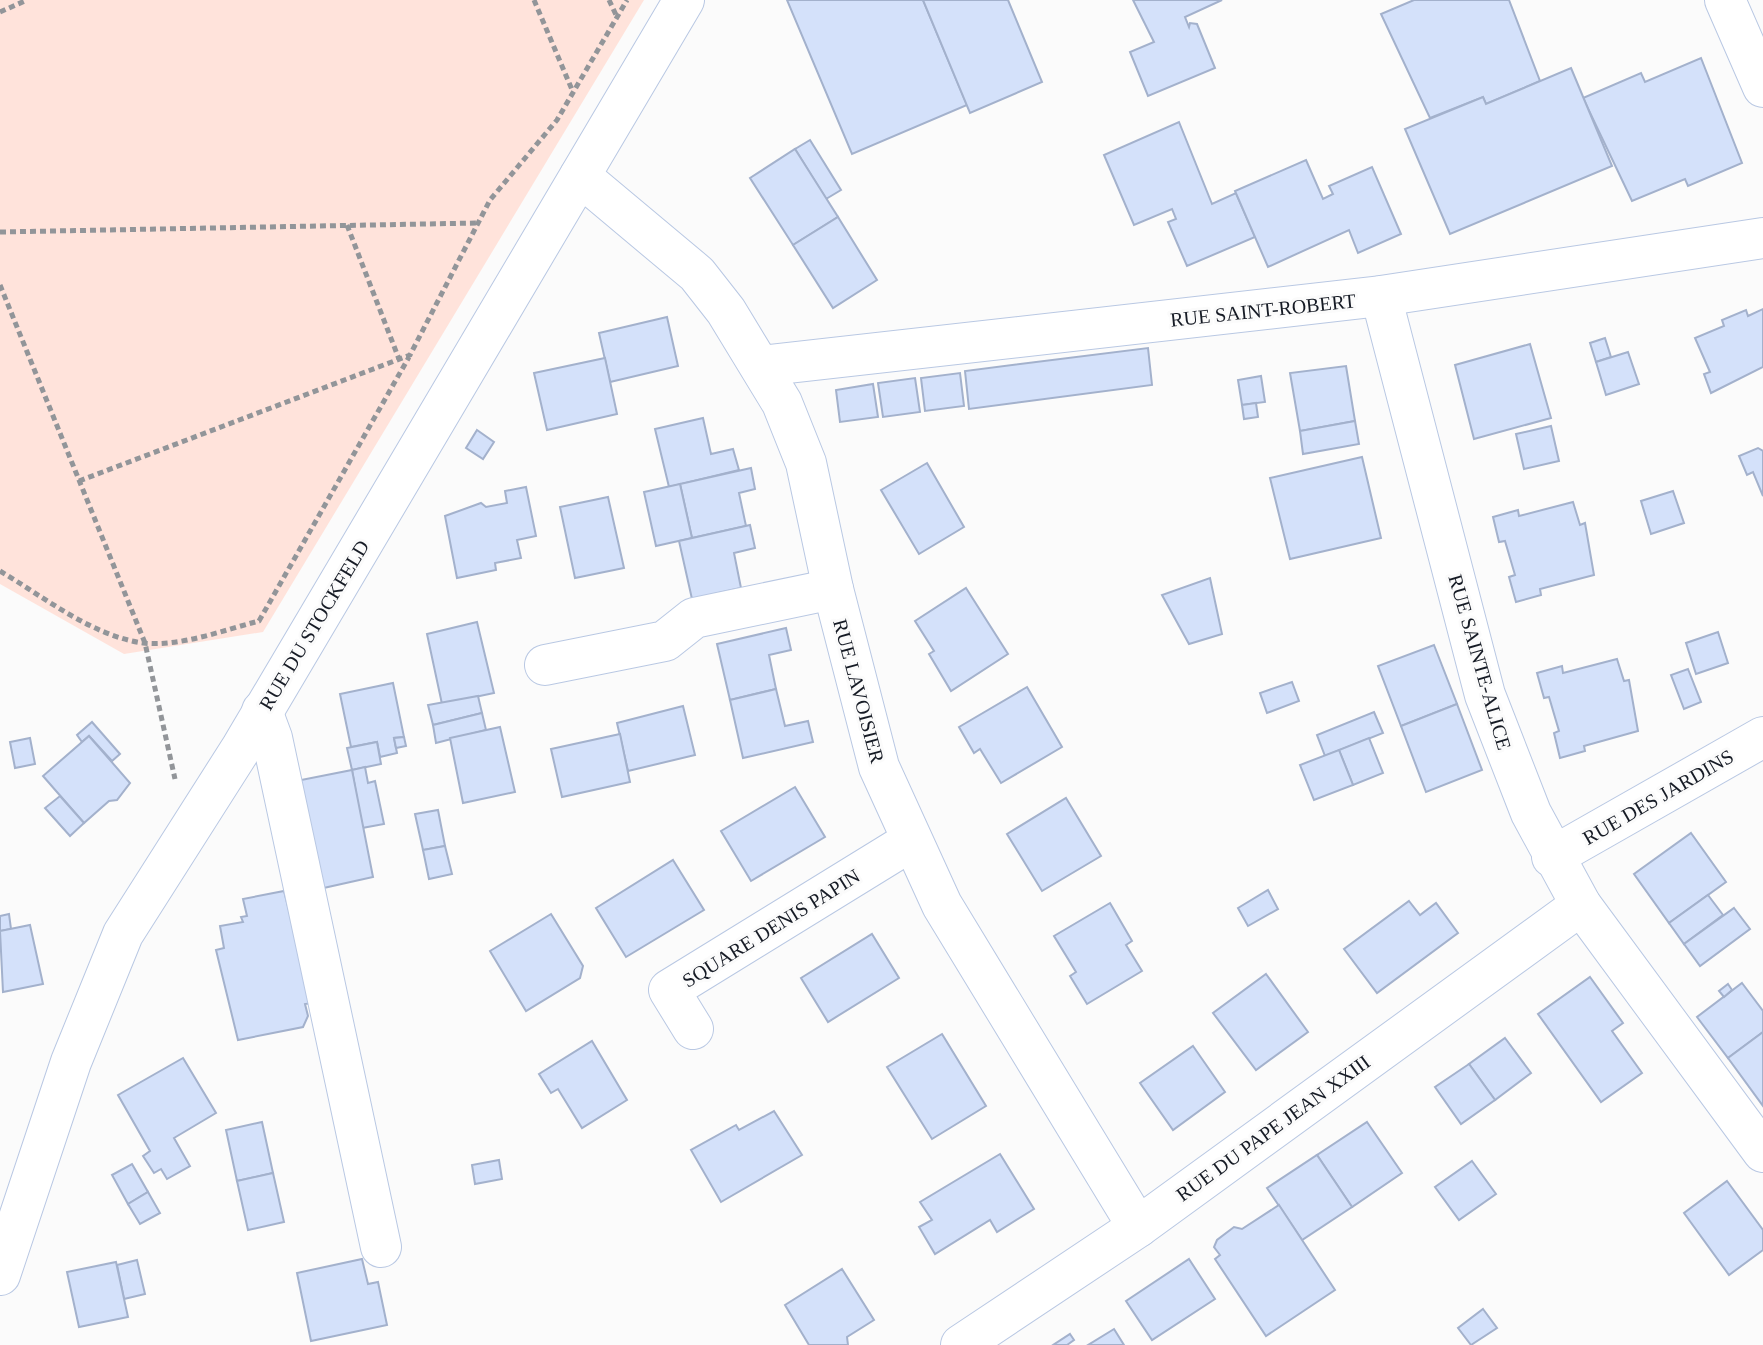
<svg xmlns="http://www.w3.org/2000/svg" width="1763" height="1345" font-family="'Times New Roman',serif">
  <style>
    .green { fill: #ffe3db }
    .building { fill: #d4e1fa; stroke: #a3b1cc; stroke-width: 2 }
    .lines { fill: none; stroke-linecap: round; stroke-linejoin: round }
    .minor-casing { stroke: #b9c8e3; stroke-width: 42 }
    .path { stroke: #929599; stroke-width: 5; stroke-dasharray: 6 4; stroke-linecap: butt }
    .minor { stroke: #fff; stroke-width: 40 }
    .labels { text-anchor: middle; stroke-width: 6; stroke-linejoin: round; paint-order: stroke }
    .street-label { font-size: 20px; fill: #161b25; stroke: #fbfbfb }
  </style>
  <rect width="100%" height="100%" fill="#fbfbfb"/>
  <!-- green -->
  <path class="green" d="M0 0H644L263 632 124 654 0 584Z"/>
  <!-- building -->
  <g class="building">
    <path d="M787 0H923L967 105 852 154Z"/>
    <path d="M923 0H1008L1042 82 970 113Z"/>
    <path d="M1133 0H1222L1185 17 1189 27 1190 23 1197 24 1215 68 1148 96 1130 52 1154 42Z"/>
    <path d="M1414 0H1509L1540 81 1486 104 1483 97 1430 118 1381 14Z"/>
    <path d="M1701 58 1742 163 1688 186 1685 179 1632 201 1583 98 1641 73 1645 82Z"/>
    <path d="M1571 68 1612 166 1450 234 1405 129 1483 97 1486 104Z"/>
    <path d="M1179 122 1212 204 1236 193 1255 237 1187 266 1168 222 1176 219 1172 209 1134 225 1104 155Z"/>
    <path d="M810 140 841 190 826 199 795 149Z"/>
    <path d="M795 149 838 217 793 245 750 178Z"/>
    <path d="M1306 160 1323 199 1333 194 1329 186 1372 167 1401 234 1358 253 1349 230 1268 267 1235 191Z"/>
    <path d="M838 217 877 280 833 308 793 245Z"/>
    <path d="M1763 309V367L1711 393 1704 374 1710 372 1695 338 1724 326 1722 320 1746 310 1748 316Z"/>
    <path d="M667 317 678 366 610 382 599 333Z"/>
    <path d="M1605 338 1611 357 1596 362 1590 343Z"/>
    <path d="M1530 344 1551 418 1474 439 1455 365Z"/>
    <path d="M1148 348 1152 385 969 409 965 371Z"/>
    <path d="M1628 352 1639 384 1606 395 1596 362Z"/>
    <path d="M605 358 617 414 547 430 534 373Z"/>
    <path d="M1346 366 1355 421 1300 431 1290 373Z"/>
    <path d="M960 373 964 406 925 411 921 378Z"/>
    <path d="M1261 376 1265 402 1242 405 1238 380Z"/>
    <path d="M915 378 920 412 883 417 878 383Z"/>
    <path d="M873 384 878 417 840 422 836 390Z"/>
    <path d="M1256 403 1258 417 1244 419 1242 405Z"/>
    <path d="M703 418 711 454 733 449 739 470 669 487 655 429Z"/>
    <path d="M1355 421 1359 444 1303 454 1300 431Z"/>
    <path d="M1551 426 1559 461 1524 469 1516 434Z"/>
    <path d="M477 430 494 442 483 459 466 448Z"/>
    <path d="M1758 448 1763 451V496L1753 472 1747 475 1739 456Z"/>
    <path d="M1362 457 1381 538 1290 559 1270 478Z"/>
    <path d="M927 463 964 527 919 554 881 490Z"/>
    <path d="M751 468 755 489 739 493 746 526 692 538 680 484Z"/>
    <path d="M680 484 692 538 656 546 644 492Z"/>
    <path d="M526 487 536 536 517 540 521 558 495 563 496 570 457 578 445 516 481 503 486 507 507 503 505 491Z"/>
    <path d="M1673 491 1684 523 1651 534 1641 501Z"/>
    <path d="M608 497 624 568 575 578 560 507Z"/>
    <path d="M1573 502 1580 525 1585 523 1594 575 1540 589 1541 595 1516 602 1509 577 1515 575 1505 541 1499 542 1493 517 1518 510 1519 516Z"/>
    <path d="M750 525 755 548 734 553 741 588 692 599 679 541Z"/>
    <path d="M1210 578 1222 634 1189 644 1162 595Z"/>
    <path d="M966 588 1008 654 951 691 929 654 934 651 915 621Z"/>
    <path d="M477 622 494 693 442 704 427 634Z"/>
    <path d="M786 628 791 650 769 655 776 689 730 700 717 644Z"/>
    <path d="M1718 632 1728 663 1696 674 1686 643Z"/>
    <path d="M1434 645 1457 704 1401 726 1378 666Z"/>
    <path d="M1617 659 1624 681 1629 680 1638 731 1584 746 1585 751 1560 758 1554 733 1559 731 1549 697 1544 698 1537 673 1562 666 1563 673Z"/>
    <path d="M1688 669 1701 702 1684 709 1671 675Z"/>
    <path d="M1292 682 1299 701 1267 713 1260 693Z"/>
    <path d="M393 683 404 737 394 738 397 753 380 757 377 742 351 747 340 694Z"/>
    <path d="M1027 687 1062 747 1001 783 980 749 974 753 959 727Z"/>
    <path d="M776 689 785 726 808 721 813 742 743 758 730 700Z"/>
    <path d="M478 696 482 713 433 725 428 705Z"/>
    <path d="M1457 704 1482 770 1426 792 1401 726Z"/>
    <path d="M683 706 695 755 628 771 617 723Z"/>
    <path d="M1374 712 1383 733 1325 756 1317 735Z"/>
    <path d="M482 713 486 730 436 743 433 725Z"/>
    <path d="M92 722 120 754 112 761 89 736 82 742 77 735Z"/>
    <path d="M500 727 515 792 463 803 450 738Z"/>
    <path d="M620 734 630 782 562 797 551 749Z"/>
    <path d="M89 736 130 783 117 800 109 801 84 823 43 776Z"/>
    <path d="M404 737 406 746 396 748 394 738Z"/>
    <path d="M30 738 35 764 15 768 10 742Z"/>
    <path d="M1369 738 1383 773 1353 785 1339 750Z"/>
    <path d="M377 742 381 764 352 770 347 748Z"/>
    <path d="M1339 750 1353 785 1314 800 1300 765Z"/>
    <path d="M365 767 368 783 375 781 384 824 362 828 352 770Z"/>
    <path d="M352 770 373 877 319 889 296 781Z"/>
    <path d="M795 787 825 837 751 881 721 831Z"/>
    <path d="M60 796 84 823 70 836 45 808Z"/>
    <path d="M1066 798 1101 856 1042 891 1007 834Z"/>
    <path d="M438 810 445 846 423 850 415 814Z"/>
    <path d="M1691 833 1726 882 1669 923 1634 874Z"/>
    <path d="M445 846 452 874 429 879 423 850Z"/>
    <path d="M673 860 704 910 626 957 596 908Z"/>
    <path d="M1268 890 1278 909 1248 926 1238 908Z"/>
    <path d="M284 891 313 1003 305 1004 308 1016 303 1027 238 1040 216 950 224 948 220 926 243 922 241 917 247 916 243 899Z"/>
    <path d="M1708 895 1723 915 1684 944 1669 923Z"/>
    <path d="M1409 901 1420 915 1436 903 1458 933 1377 993 1344 949Z"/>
    <path d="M1110 903 1132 941 1126 945 1142 971 1087 1004 1070 976 1076 972 1054 936Z"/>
    <path d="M1734 908 1750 929 1700 966 1684 944Z"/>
    <path d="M9 914 11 929 0 931V916Z"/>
    <path d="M551 914 583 966 580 978 526 1011 490 951Z"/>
    <path d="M30 925 43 984 3 992 0 931Z"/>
    <path d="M872 934 899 978 828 1022 801 978Z"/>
    <path d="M1266 974 1308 1032 1256 1070 1213 1013Z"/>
    <path d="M1590 977 1623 1023 1612 1031 1642 1073 1601 1102 1538 1014Z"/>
    <path d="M1742 983 1763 1011V1032L1728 1058 1697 1017Z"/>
    <path d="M1728 984 1732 990 1724 997 1719 991Z"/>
    <path d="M1763 1032V1106L1728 1058Z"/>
    <path d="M942 1034 986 1106 932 1139 887 1067Z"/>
    <path d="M1505 1038 1531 1073 1495 1100 1469 1064Z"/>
    <path d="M592 1041 627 1100 582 1128 558 1089 551 1093 539 1074Z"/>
    <path d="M1193 1046 1225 1092 1173 1130 1140 1083Z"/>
    <path d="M183 1058 216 1113 174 1138 190 1166 167 1179 161 1169 154 1173 143 1156 150 1151 118 1095Z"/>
    <path d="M1469 1064 1495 1100 1461 1124 1435 1087Z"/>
    <path d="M774 1111 802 1155 721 1202 691 1150 736 1125 739 1130Z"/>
    <path d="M262 1122 273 1173 237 1181 226 1130Z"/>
    <path d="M1367 1122 1402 1173 1352 1207 1317 1155Z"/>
    <path d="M1000 1154 1034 1209 997 1232 990 1220 935 1254 919 1227 932 1220 920 1202Z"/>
    <path d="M1317 1155 1352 1207 1302 1240 1267 1188Z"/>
    <path d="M499 1160 502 1179 475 1184 472 1165Z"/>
    <path d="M1472 1161 1496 1194 1459 1220 1435 1187Z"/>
    <path d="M132 1164 148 1192 128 1204 112 1175Z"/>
    <path d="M273 1173 284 1222 248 1230 237 1181Z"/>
    <path d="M1727 1181 1763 1230V1250L1729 1275 1684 1213Z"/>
    <path d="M148 1192 160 1213 140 1224 128 1204Z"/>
    <path d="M1279 1205 1335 1290 1266 1336 1215 1259 1220 1255 1214 1247 1217 1240 1234 1227 1242 1229Z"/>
    <path d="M362 1259 368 1284 378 1282 387 1325 311 1341 297 1273Z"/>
    <path d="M1189 1259 1215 1299 1152 1340 1126 1301Z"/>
    <path d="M137 1260 145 1294 124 1299 117 1265Z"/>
    <path d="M116 1262 128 1317 79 1327 67 1272Z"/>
    <path d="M842 1269 874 1320 847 1337 848 1345H809L785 1305Z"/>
    <path d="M1483 1309 1497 1328 1471 1345 1458 1328Z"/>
    <path d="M1114 1329 1124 1345H1088Z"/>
    <path d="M1070 1334 1074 1340 1067 1345H1053Z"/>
  </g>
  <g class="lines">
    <!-- minor casing -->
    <g class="minor-casing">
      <g id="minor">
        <path d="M1725 0 1763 87"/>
        <path d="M580 176 697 274 726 311 782 403 806 463 833 589 879 767 942 905 1138 1227"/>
        <path d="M1381 296 1485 695 1531 813 1581 905 1763 1152"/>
        <path d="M762 366 1381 296 1763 238"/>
        <path d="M545 665 665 641 694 618 833 589"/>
        <path d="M262 711 272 738 381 1247"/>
        <path d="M1552 857 1763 737"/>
        <path d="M693 1029 669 990 911 841"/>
        <path d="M0 1275 71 1062 123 934 242 747 684 0"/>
        <path d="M961 1345 1138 1227 1581 905"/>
      </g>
    </g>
    <!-- path -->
    <g class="path">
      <path d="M534 0 573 92"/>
      <path d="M609 0 617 17"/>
      <path d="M0 12 27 0"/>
      <path d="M347 225 399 359"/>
      <path d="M0 232 478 223"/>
      <path d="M0 285 145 643 175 779"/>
      <path d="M79 481 410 355 490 200 557 120 627 0"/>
      <path d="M0 571C44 597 92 636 143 643 180 647 224 630 259 621L409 357"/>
    </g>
    <!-- minor -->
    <use href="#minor" class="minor"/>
  </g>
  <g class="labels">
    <!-- street labels -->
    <g class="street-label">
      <text transform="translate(1263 310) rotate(-6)" y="7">RUE SAINT-ROBERT</text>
      <text transform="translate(314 625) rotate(-59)" y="7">RUE DU STOCKFELD</text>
      <text transform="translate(1480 662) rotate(74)" y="7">RUE SAINTE-ALICE</text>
      <text transform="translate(859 691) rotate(75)" y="7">RUE LAVOISIER</text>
      <text transform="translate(1658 797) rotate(-30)" y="7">RUE DES JARDINS</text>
      <text transform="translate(771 928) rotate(-32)" y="7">SQUARE DENIS PAPIN</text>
      <text transform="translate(1273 1128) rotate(-36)" y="7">RUE DU PAPE JEAN XXIII</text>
    </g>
  </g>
</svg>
